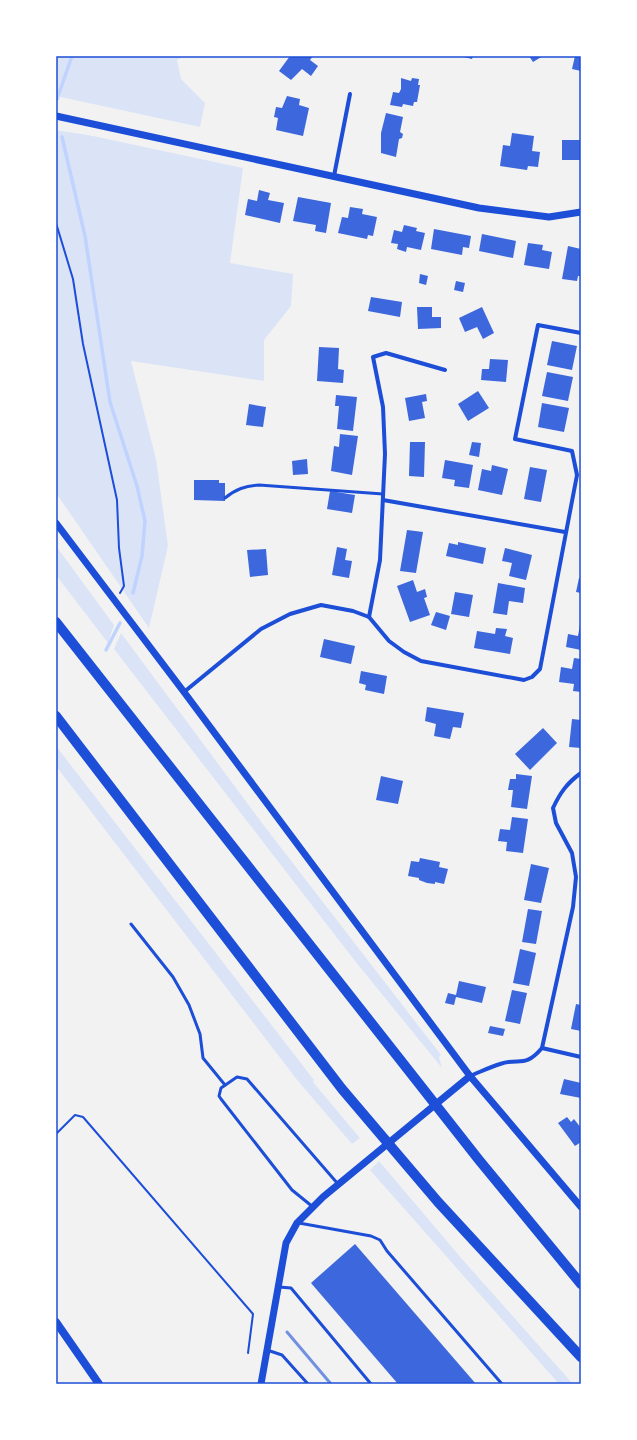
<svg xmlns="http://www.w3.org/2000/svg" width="637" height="1440" font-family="'Playfair Display',serif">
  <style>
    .green { fill: #dbe4f7 }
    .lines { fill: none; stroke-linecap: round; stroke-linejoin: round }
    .stream { stroke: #bfd3fe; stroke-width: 3.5 }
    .building { fill: #3d67dc }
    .path { stroke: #1d4ed8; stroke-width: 2 }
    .service { stroke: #1d4ed8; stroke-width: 3 }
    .minor { stroke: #1d4ed8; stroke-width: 4 }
    .tertiary { stroke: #1d4ed8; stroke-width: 7 }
    .secondary { stroke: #1d4ed8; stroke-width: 8 }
    .motorway { stroke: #1d4ed8; stroke-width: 10 }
    .rail { stroke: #7290e2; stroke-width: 3 }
    .neatline { fill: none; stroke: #1d4ed8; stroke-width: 1.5 }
  </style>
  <rect width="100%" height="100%" fill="#f2f2f2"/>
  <!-- green -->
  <g class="green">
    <path d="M56 56H184L177 60 181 79 205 103 200 127 56 96Z"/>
    <path d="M56 130 93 136 243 168 230 263 293 274 291 306 264 340V381L131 361 156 459 168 546 149 628 56 493Z"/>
    <path d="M56 546 114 625 108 643 56 575Z"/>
    <path d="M121 633 265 827 441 1055 439 1057 442 1068 355 961 114 649Z"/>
    <path d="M56 746 314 1080 313 1082 360 1138 352 1144 298 1081 56 766Z"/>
    <path d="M379 1161 462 1259 573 1384H559L370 1170Z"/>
  </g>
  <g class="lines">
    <!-- stream -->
    <g class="stream">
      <path d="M57 99 72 56"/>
      <path d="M62 137 85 236 110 402 137 486 145 521 142 556 133 593"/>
      <path d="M106 650 120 623"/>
    </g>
  </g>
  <!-- building -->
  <g class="building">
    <path d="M290 56H313L310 60 318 66 311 76 302 69 291 80 279 71Z"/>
    <path d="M460 56H473L472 59Z"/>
    <path d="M529 56H543L533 62Z"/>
    <path d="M575 56 581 57V71L572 69Z"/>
    <path d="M401 78 411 81 412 78 419 79 418 85H420L417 102H414L413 106 403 104 402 107 390 105 393 92 399 93 401 89Z"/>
    <path d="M287 96 300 99 299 105 309 108 303 136 276 130 278 118 274 117 276 107 282 108Z"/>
    <path d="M386 113 403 117 400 132 403 134 402 138 399 139 396 157 381 153V133Z"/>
    <path d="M512 133 534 136 532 151 540 152 538 167 528 166 527 170 500 166 503 145 510 146Z"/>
    <rect x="562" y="140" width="19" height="20"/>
    <path d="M259 190 270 193 268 200 284 203 280 223 245 215 248 199 257 201Z"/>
    <path d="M298 197 331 203 326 233 315 231 316 225 293 221Z"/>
    <path d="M350 207 363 209 362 214 377 217 373 236 368 235 367 239 338 233 342 217 348 218Z"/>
    <path d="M404 225 417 228 416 231 425 233 421 250 407 247 406 252 397 249 398 244 391 243 394 230 402 232Z"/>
    <path d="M434 229 471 236 469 248 463 247 462 255 431 249Z"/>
    <path d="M482 234 516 241 513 258 479 251Z"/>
    <path d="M528 243 543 245 542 250 552 252 549 269 524 265Z"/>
    <path d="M568 246 581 249V276H578L577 281 562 279Z"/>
    <path d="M420 274 428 276 426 285 419 283Z"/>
    <path d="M456 281 465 283 463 292 454 290Z"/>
    <path d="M371 297 402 302 400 317 368 311Z"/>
    <path d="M417 307H432V317H441V328L418 329Z"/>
    <path d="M482 307 494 333 483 339 477 327 465 332 459 318Z"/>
    <path d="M552 341 577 346 572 370 547 365Z"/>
    <path d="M319 347 339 348 338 369 344 370 343 383 317 381Z"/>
    <path d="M490 359 508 360 506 382 481 380 482 369H489Z"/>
    <path d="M547 372 573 377 568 401 542 396Z"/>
    <path d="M478 391 489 408 468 421 458 404Z"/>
    <path d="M426 394 427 401 422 402 425 418 409 421 405 398Z"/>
    <path d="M336 395 357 397 353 431 337 429 339 406H335Z"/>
    <path d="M542 403 569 408 564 432 538 427Z"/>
    <path d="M249 404 266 407 263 427 246 425Z"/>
    <path d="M340 434 358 436 352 475 331 471 334 446 339 447Z"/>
    <path d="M410 442H425L424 477 409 476Z"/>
    <path d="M472 442 481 443 479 457 469 455Z"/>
    <path d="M307 459 308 474 293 475 292 461Z"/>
    <path d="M445 460 473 465 469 488 454 486 455 480 442 478Z"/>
    <path d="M492 465 508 469 502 495 478 490 482 469 491 471Z"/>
    <path d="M530 467 547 470 541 502 524 499Z"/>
    <path d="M194 480H219V483H225V501L194 500Z"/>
    <path d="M330 491 355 495 352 513 327 509Z"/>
    <path d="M407 530 423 532 416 573 400 571Z"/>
    <path d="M458 542 486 548 483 564 446 556 449 543 458 545Z"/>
    <path d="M337 547 347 549 345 560 352 561 349 578 332 575Z"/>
    <path d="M505 548 532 555 526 580 509 576 512 563 502 561Z"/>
    <path d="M266 549 268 575 250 577 247 550Z"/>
    <path d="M579 578H581V593L576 592Z"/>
    <path d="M413 580 417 592 425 589 427 597 424 598 430 615 410 622 397 586Z"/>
    <path d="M498 583 525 588 523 603 509 601 507 615 493 613Z"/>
    <path d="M455 592 473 595 469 617 451 614Z"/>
    <path d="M436 612 450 616 446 630 431 625Z"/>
    <path d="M580 625 581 650 566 647 568 634 578 636Z"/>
    <path d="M496 628 507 629 505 636 513 638 510 654 474 648 477 631 495 634Z"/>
    <path d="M324 639 355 646 351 664 320 657Z"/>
    <path d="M574 658 581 659V692L573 691 574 684 559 682 561 667 572 669Z"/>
    <path d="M361 671 387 676 384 694 365 690 366 685 359 683Z"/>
    <path d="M427 707 464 713 461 728 453 727 450 739 434 736 436 724 425 721Z"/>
    <path d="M572 719 581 720V748L569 747Z"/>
    <path d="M543 728 557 743 530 770 515 754Z"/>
    <path d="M516 774 532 776 527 809 511 807 513 790H508L510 779H516Z"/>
    <path d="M381 776 403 781 398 804 376 800Z"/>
    <path d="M512 817 528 819 523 853 506 851 507 842 498 841 500 829 510 830Z"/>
    <path d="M420 858 440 862 439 867 448 869 444 884 435 882V884L427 883 419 880V878L408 876 411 861 419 862Z"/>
    <path d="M531 864 549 868 541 903 524 900Z"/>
    <path d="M528 909 542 911 536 944 522 942Z"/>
    <path d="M520 949 536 953 529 986 513 983Z"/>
    <path d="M459 981 486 987 482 1003 456 997 454 1005 445 1003 448 993 456 995Z"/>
    <path d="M512 990 527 993 520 1024 505 1021Z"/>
    <path d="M576 1004 581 1005V1031L571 1029Z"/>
    <path d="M490 1026 505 1029 503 1036 488 1033Z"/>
    <path d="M564 1079 581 1083V1098L560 1094Z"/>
    <path d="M567 1117 571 1122 574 1119 581 1128V1142L575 1146 558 1123Z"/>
    <path d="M355 1244 476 1384H398L311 1283Z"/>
  </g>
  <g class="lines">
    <!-- path -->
    <g class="path">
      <path d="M56 223 73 279 83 344 117 500 119 548 124 586 120 593"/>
      <path d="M56 1134 75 1115 83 1117 253 1314 248 1353"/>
    </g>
    <!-- service -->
    <g class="service">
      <path d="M225 498C236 489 245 486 259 485L383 494"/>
      <path d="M131 924 173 977 189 1005 200 1034 203 1058 225 1085"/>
      <path d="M313 1207 292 1190 221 1099 219 1096 221 1088 237 1077 247 1079 338 1184"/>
      <path d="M299 1223 371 1236 380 1240 387 1251 502 1384"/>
      <path d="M279 1287 291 1288 371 1384"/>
      <path d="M267 1350 282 1355 308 1384"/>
    </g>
    <!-- minor -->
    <g class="minor">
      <path d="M334 176 350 94"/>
      <path d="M383 500 565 532"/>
      <path d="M369 617 380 560 385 454 383 407 373 357 386 353 445 370"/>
      <path d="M184 692 261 629 290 614 321 605 353 611 369 617 389 641 404 652 421 661 524 680 532 677 540 669 577 475 572 451 515 439 538 325 581 333"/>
      <path d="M542 1048 581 1057"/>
      <path d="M470 1076C480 1072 490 1067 500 1064 520 1057 524 1069 542 1048L573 907 576 877 572 853 556 823 553 808C560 793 567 783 581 773"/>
    </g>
    <!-- tertiary -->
    <g class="tertiary">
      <path d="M56 116 479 208 549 217 581 212"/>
      <path d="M56 523 184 692 470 1076 581 1207"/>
      <path d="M261 1384 286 1243 297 1223 323 1197 470 1076"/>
    </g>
    <!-- secondary -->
    <path class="secondary" d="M56 1322 99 1384"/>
    <!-- motorway -->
    <g class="motorway">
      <path d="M56 622 479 1160 581 1284"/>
      <path d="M56 716 342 1089 438 1202 581 1357"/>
    </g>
    <!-- rail -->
    <path class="rail" d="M287 1332 331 1384"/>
  </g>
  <!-- border -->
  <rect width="637" height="1440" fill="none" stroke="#ffffff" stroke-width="114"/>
  <rect x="57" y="57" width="523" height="1326" class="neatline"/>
</svg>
